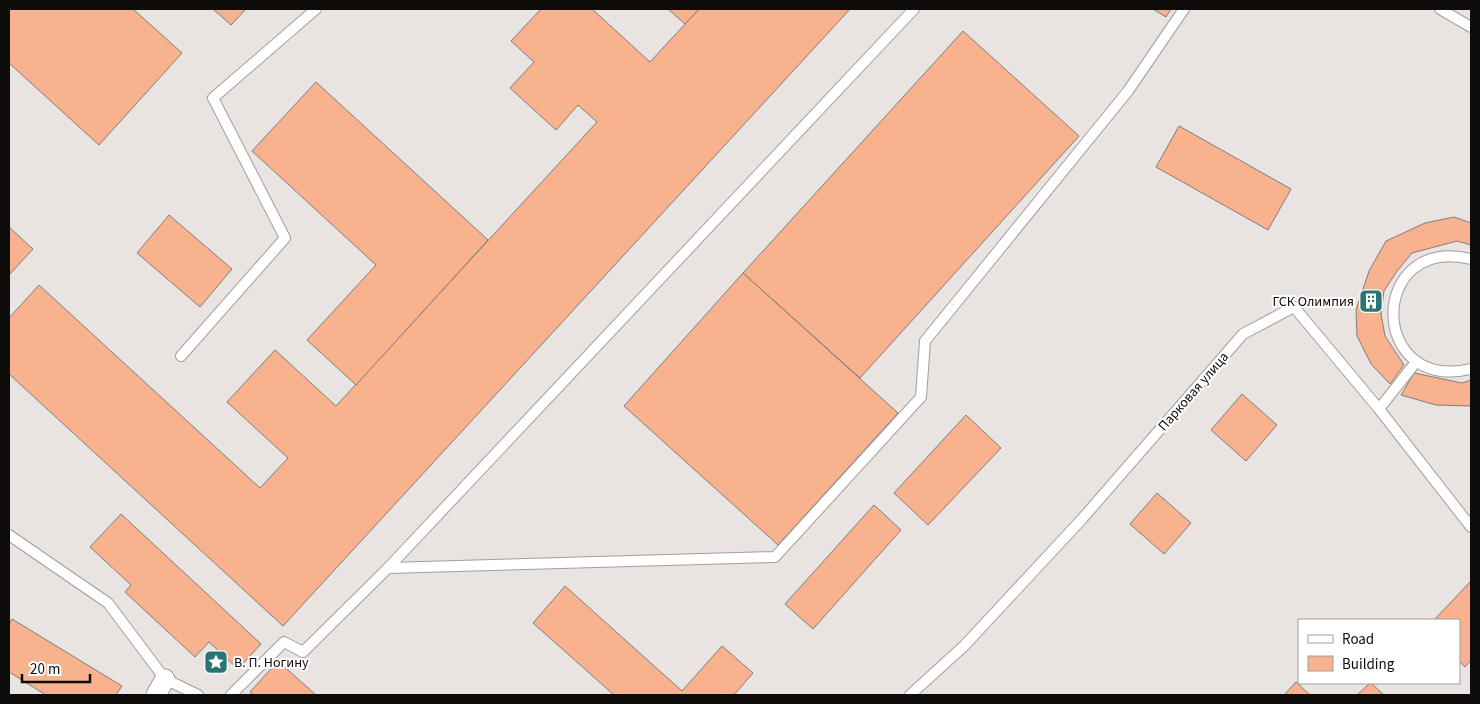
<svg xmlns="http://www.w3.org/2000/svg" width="1480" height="704" font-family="'Source Sans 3',sans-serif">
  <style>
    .building { fill: #f9b28e; stroke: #817c7a }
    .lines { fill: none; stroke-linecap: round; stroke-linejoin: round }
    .lane-casing { stroke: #a39e9c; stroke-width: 12 }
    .street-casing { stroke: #a39e9c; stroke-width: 21 }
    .lane { stroke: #fff; stroke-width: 10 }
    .street { stroke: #fff; stroke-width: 19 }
    .labels { text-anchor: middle; stroke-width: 4; stroke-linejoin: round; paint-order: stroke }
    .poi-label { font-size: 14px; fill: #0d0c0b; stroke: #fff; text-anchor: end }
    .street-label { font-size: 14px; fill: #0d0c0b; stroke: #fff }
  </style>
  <rect width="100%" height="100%" fill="#e9e4e2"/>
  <!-- building -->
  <g class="building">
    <path d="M9 9H133L182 53 99 145 9 63Z"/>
    <path d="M213 9H246L231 25Z"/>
    <path d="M541 9H592L650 62 699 9H850L283 626 9 374V318L39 285 260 488 288 458 227 402 275 350 336 406 597 122 578 105 556 130 510 88 534 62 511 41Z"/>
    <path d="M668 9H699L685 24Z"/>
    <path d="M1153 9H1171L1166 17Z"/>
    <path d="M963 31 1079 136 860 378 743 273Z"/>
    <path d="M316 82 488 240 356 385 307 340 376 265 252 151Z"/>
    <path d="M1179 126 1291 189 1268 230 1156 167Z"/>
    <path d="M169 215 232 269 200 307 137 253Z"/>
    <path d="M1454 217 1471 223V245L1457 241 1412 253 1397 271 1384 291 1381 314 1385 336 1404 365 1390 384 1371 364 1357 336 1356 310 1369 271 1386 241 1425 223Z"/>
    <path d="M9 227 33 249 9 275Z"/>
    <path d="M743 273 898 413 778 545 624 406Z"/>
    <path d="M1414 373 1462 383 1471 380V406L1436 405 1401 395Z"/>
    <path d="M1242 394 1277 425 1246 461 1211 430Z"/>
    <path d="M966 415 1001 448 928 525 894 493Z"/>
    <path d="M1157 493 1191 523 1164 554 1130 524Z"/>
    <path d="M874 505 901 530 813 629 785 604Z"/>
    <path d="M121 514 261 644 238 669 209 642 195 657 125 592 131 585 90 547Z"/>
    <path d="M1471 581V660L1465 667 1459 661V620H1434Z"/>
    <path d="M565 586 682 691 722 646 753 673 734 695H614L533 623Z"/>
    <path d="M12 619 122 686 116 695H46L9 672V625Z"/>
    <path d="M278 661 316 695H254L250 692Z"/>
    <path d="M1296 682 1310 695H1284Z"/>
    <path d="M1370 683H1371L1384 695H1357Z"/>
  </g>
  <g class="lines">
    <!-- lane casing -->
    <g class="lane-casing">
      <g id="lane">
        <path d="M1440 9 1471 27"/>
        <path d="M1471 259C1368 234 1367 393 1471 369"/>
        <path d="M181 356 285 238 213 98 316 9"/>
        <path d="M1379 409 1416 362"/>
        <path d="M9 535 108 603 165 679 198 695"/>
        <path d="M388 568 775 557 921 397 925 341 1128 91 1184 9"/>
        <path d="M231 695 284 642 303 652 388 568 914 9"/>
        <path d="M910 695 964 646 1082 519 1243 334 1294 307 1379 409 1471 527"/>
      </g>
    </g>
    <!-- street casing -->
    <g class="street-casing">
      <path id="street" d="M156 695 165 679"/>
    </g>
    <!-- lane -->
    <use href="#lane" class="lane"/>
    <!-- street -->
    <use href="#street" class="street"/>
  </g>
  <!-- icons -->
  <defs>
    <g id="building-square" transform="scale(1.25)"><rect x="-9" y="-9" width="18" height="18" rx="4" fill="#2a7476" stroke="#fff"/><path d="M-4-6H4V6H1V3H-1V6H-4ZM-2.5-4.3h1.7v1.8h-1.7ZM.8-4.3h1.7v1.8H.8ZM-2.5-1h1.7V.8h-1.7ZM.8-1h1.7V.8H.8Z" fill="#fff"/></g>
    <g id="sight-square" transform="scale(1.25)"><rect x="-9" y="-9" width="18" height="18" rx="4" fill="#2a7476" stroke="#fff"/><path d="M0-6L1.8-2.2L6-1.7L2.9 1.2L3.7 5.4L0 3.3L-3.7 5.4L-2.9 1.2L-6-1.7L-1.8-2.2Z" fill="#fff"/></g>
  </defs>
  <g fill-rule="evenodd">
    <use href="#building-square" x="1371" y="301"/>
    <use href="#sight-square" x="216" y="662"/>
  </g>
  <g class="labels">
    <!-- poi labels -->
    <g class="poi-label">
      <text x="1354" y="306">ГСК Олимпия</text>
      <text x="234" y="667" text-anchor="start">В. П. Ногину</text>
    </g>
    <!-- street labels -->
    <g class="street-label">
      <text transform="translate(1193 391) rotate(-49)" y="5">Парковая улица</text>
    </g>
  </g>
  <!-- border -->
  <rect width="1480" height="704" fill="none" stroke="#0d0c0b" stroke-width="20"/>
  <!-- legend -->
  <rect x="1298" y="619" width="162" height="65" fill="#ffffff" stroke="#9e9e9d"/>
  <rect x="1308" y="635" width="25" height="8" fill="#ffffff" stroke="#9e9e9d"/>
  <text x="1342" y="644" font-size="15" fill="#0d0c0b">Road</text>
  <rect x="1308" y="656" width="25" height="15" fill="#f9b28e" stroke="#9e9e9d"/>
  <text x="1342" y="669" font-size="15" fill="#0d0c0b">Building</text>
  <!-- scale -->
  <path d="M22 674v8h68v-8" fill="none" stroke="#0d0c0b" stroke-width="2.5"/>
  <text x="30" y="674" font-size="15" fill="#0d0c0b" stroke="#ffffff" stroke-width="4" paint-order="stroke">20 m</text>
</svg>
